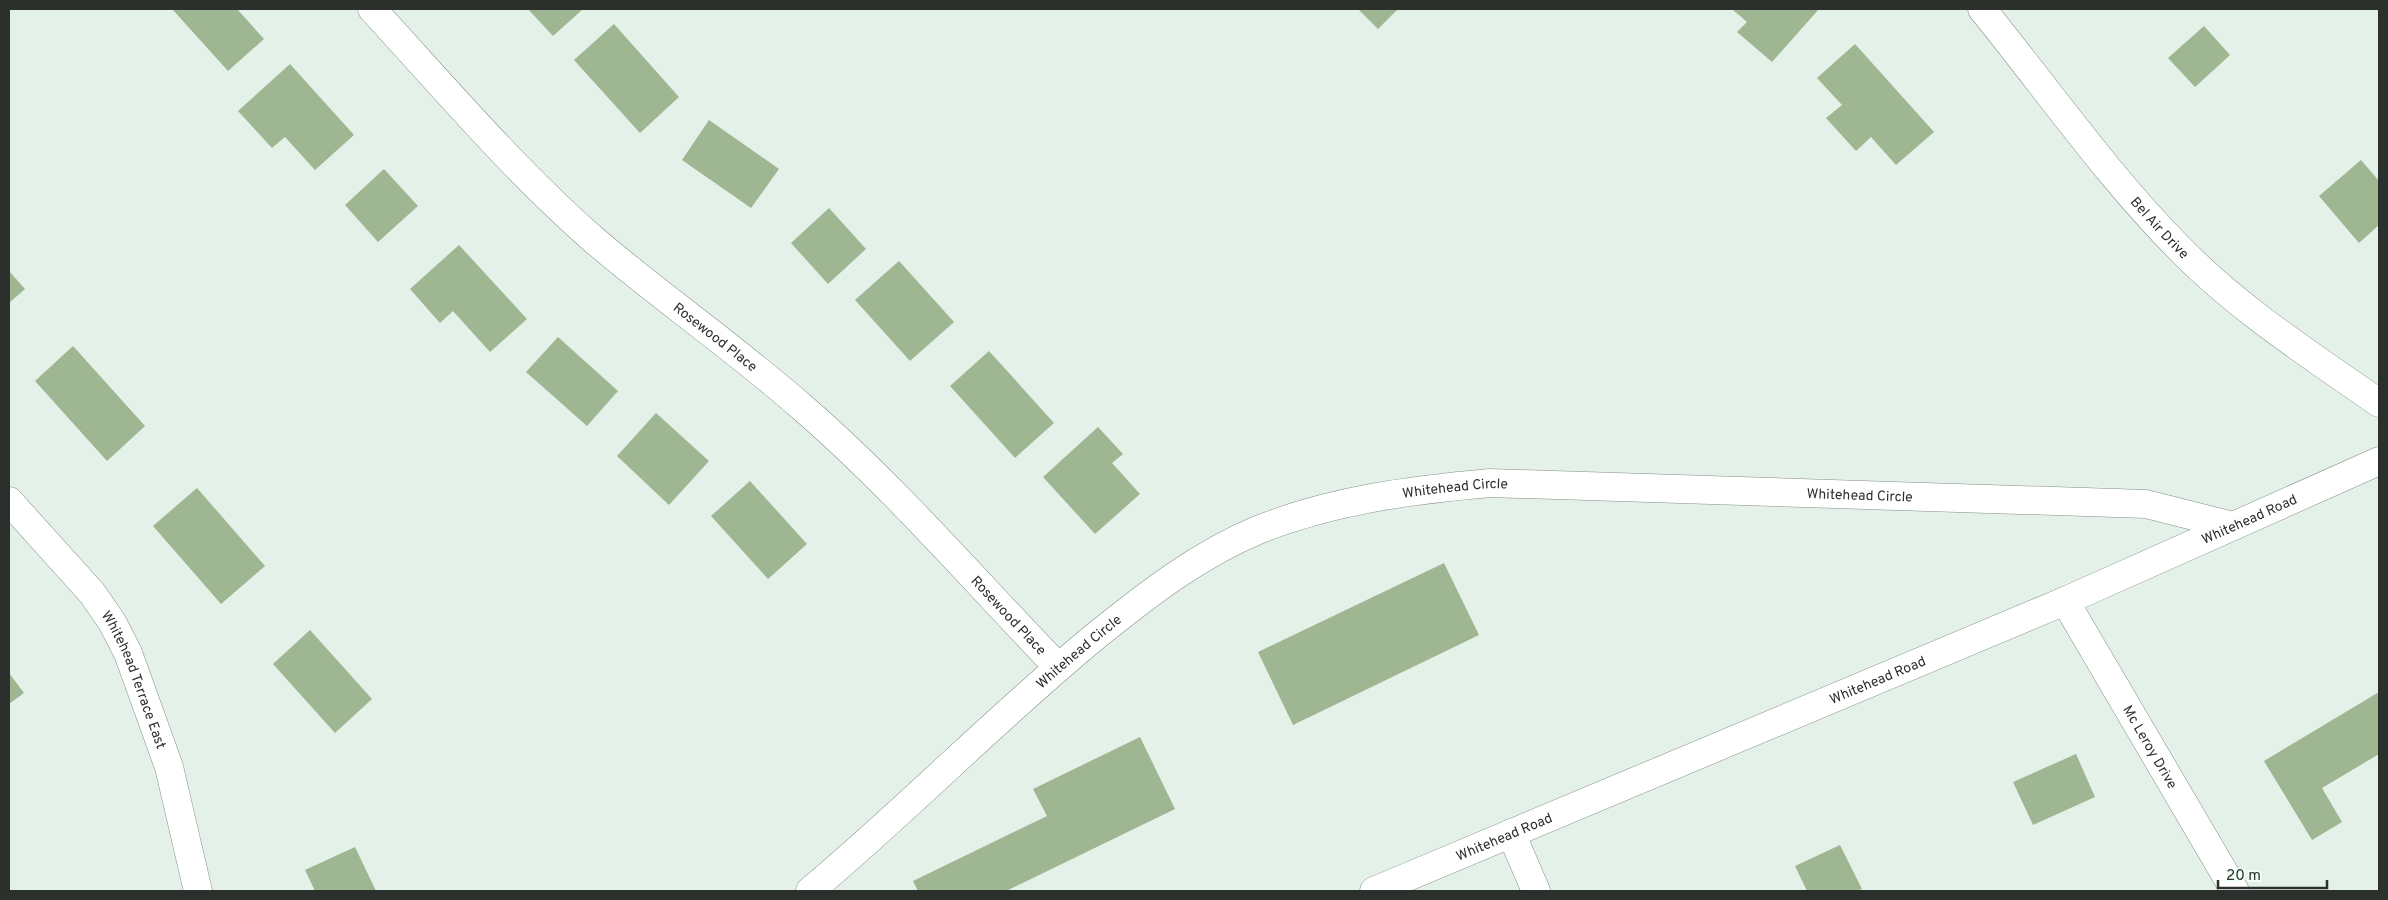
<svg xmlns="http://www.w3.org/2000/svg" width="2388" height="900" font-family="Overpass,sans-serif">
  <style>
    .building { fill: #9eb692 }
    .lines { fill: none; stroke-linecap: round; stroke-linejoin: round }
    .street-casing { stroke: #849089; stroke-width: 29 }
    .secondary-casing { stroke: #849089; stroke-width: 29 }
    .street { stroke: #fff; stroke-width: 28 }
    .secondary { stroke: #fff; stroke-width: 28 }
    .labels { text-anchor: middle; stroke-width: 4.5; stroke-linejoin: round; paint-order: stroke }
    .street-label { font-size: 14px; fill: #2b302d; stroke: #f0fef6 }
  </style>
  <rect width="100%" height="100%" fill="#e3f1e9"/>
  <!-- building -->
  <g class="building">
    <path d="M175 9H237L264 39 228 71 173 10Z"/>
    <path d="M528 9H583L553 36Z"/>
    <path d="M1360 9H1398L1378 29 1359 10Z"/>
    <path d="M1732 9H1819L1772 62 1737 32 1747 22Z"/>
    <path d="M614 24 679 97 640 133 574 60Z"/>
    <path d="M2204 26 2230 55 2195 87 2168 58Z"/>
    <path d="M1855 44 1934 132 1896 165 1871 137 1856 151 1826 118 1842 105 1817 78Z"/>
    <path d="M290 64 354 135 315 170 285 137 272 148 238 111Z"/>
    <path d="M709 120 779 169 751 208 682 160Z"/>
    <path d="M2361 160 2379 181V225L2359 243 2319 196Z"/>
    <path d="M384 169 418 206 378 242 345 205Z"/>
    <path d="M829 208 866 249 828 284 791 243Z"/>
    <path d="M459 245 527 319 490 352 453 311 440 323 410 289Z"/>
    <path d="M899 261 954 322 910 361 855 300Z"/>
    <path d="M9 271 25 289 9 303Z"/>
    <path d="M558 337 618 391 587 426 526 372Z"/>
    <path d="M73 346 145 426 107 461 35 381Z"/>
    <path d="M989 351 1054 423 1015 458 950 386Z"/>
    <path d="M656 413 709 461 669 505 617 456Z"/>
    <path d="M1098 427 1123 454 1112 463 1140 494 1095 534 1043 477Z"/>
    <path d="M750 481 807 544 768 579 711 516Z"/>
    <path d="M197 488 265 566 221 604 153 526Z"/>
    <path d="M1444 563 1479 635 1293 725 1258 652Z"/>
    <path d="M310 630 372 699 335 733 273 664Z"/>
    <path d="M9 673 24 693 9 704Z"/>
    <path d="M2379 692V754L2322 788 2342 822 2312 840 2264 761Z"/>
    <path d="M1140 737 1175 809 1006 891H918L913 881 1047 816 1033 789Z"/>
    <path d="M2076 754 2095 797 2033 825 2013 782Z"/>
    <path d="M1840 845 1862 889 1856 891H1807L1795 866Z"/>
    <path d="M355 847 376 891H315L305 870Z"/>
  </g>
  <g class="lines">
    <!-- street casing -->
    <g class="street-casing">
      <g id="street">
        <path id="s1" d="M372 9C444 87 514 170 594 240 662 298 736 349 803 408 894 487 974 580 1058 667"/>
        <path id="s2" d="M1982 9C2048 90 2108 177 2182 251 2240 310 2312 356 2379 403"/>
        <path id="s3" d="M9 501 92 593 112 622 128 653 169 767 198 891"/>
        <path id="s4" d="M2065 601 2235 891"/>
        <path d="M1511 833 1536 891"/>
        <path id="s5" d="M810 891C908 809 998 716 1097 635 1148 594 1198 555 1258 530 1332 500 1412 490 1490 483L2146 504 2233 526"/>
      </g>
    </g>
    <!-- secondary casing -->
    <g class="secondary-casing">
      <g id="secondary">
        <path id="s6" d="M1374 891 2065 601 2379 461"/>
      </g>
    </g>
    <!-- street -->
    <use href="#street" class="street"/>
    <!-- secondary -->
    <use href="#secondary" class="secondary"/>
  </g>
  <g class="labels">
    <!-- street labels -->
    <g class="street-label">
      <text dy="5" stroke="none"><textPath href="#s2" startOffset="282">Bel Air Drive</textPath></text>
      <text dy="5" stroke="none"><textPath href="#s1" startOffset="476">Rosewood Place</textPath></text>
      <text dy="5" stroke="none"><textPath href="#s5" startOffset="780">Whitehead Circle</textPath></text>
      <text dy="5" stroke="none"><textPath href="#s5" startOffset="1185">Whitehead Circle</textPath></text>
      <text dy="5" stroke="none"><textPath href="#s6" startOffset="951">Whitehead Road</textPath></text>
      <text dy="5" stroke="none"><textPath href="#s1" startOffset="881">Rosewood Place</textPath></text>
      <text dy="5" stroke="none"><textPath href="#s5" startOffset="360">Whitehead Circle</textPath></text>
      <text dy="5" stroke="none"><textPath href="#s6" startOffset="546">Whitehead Road</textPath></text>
      <text dy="5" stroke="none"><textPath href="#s3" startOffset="221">Whitehead Terrace East</textPath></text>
      <text dy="5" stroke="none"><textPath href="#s4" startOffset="169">Mc Leroy Drive</textPath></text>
      <text dy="5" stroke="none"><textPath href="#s6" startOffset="141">Whitehead Road</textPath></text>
    </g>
  </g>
  <!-- border -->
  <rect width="2388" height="900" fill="none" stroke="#2b302d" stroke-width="20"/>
  <!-- scale -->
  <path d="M2218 880v8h109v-8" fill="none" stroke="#2b302d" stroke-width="2.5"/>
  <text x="2226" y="880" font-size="15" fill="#2b302d" stroke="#f0fef6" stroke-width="4" paint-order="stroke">20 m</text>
</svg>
